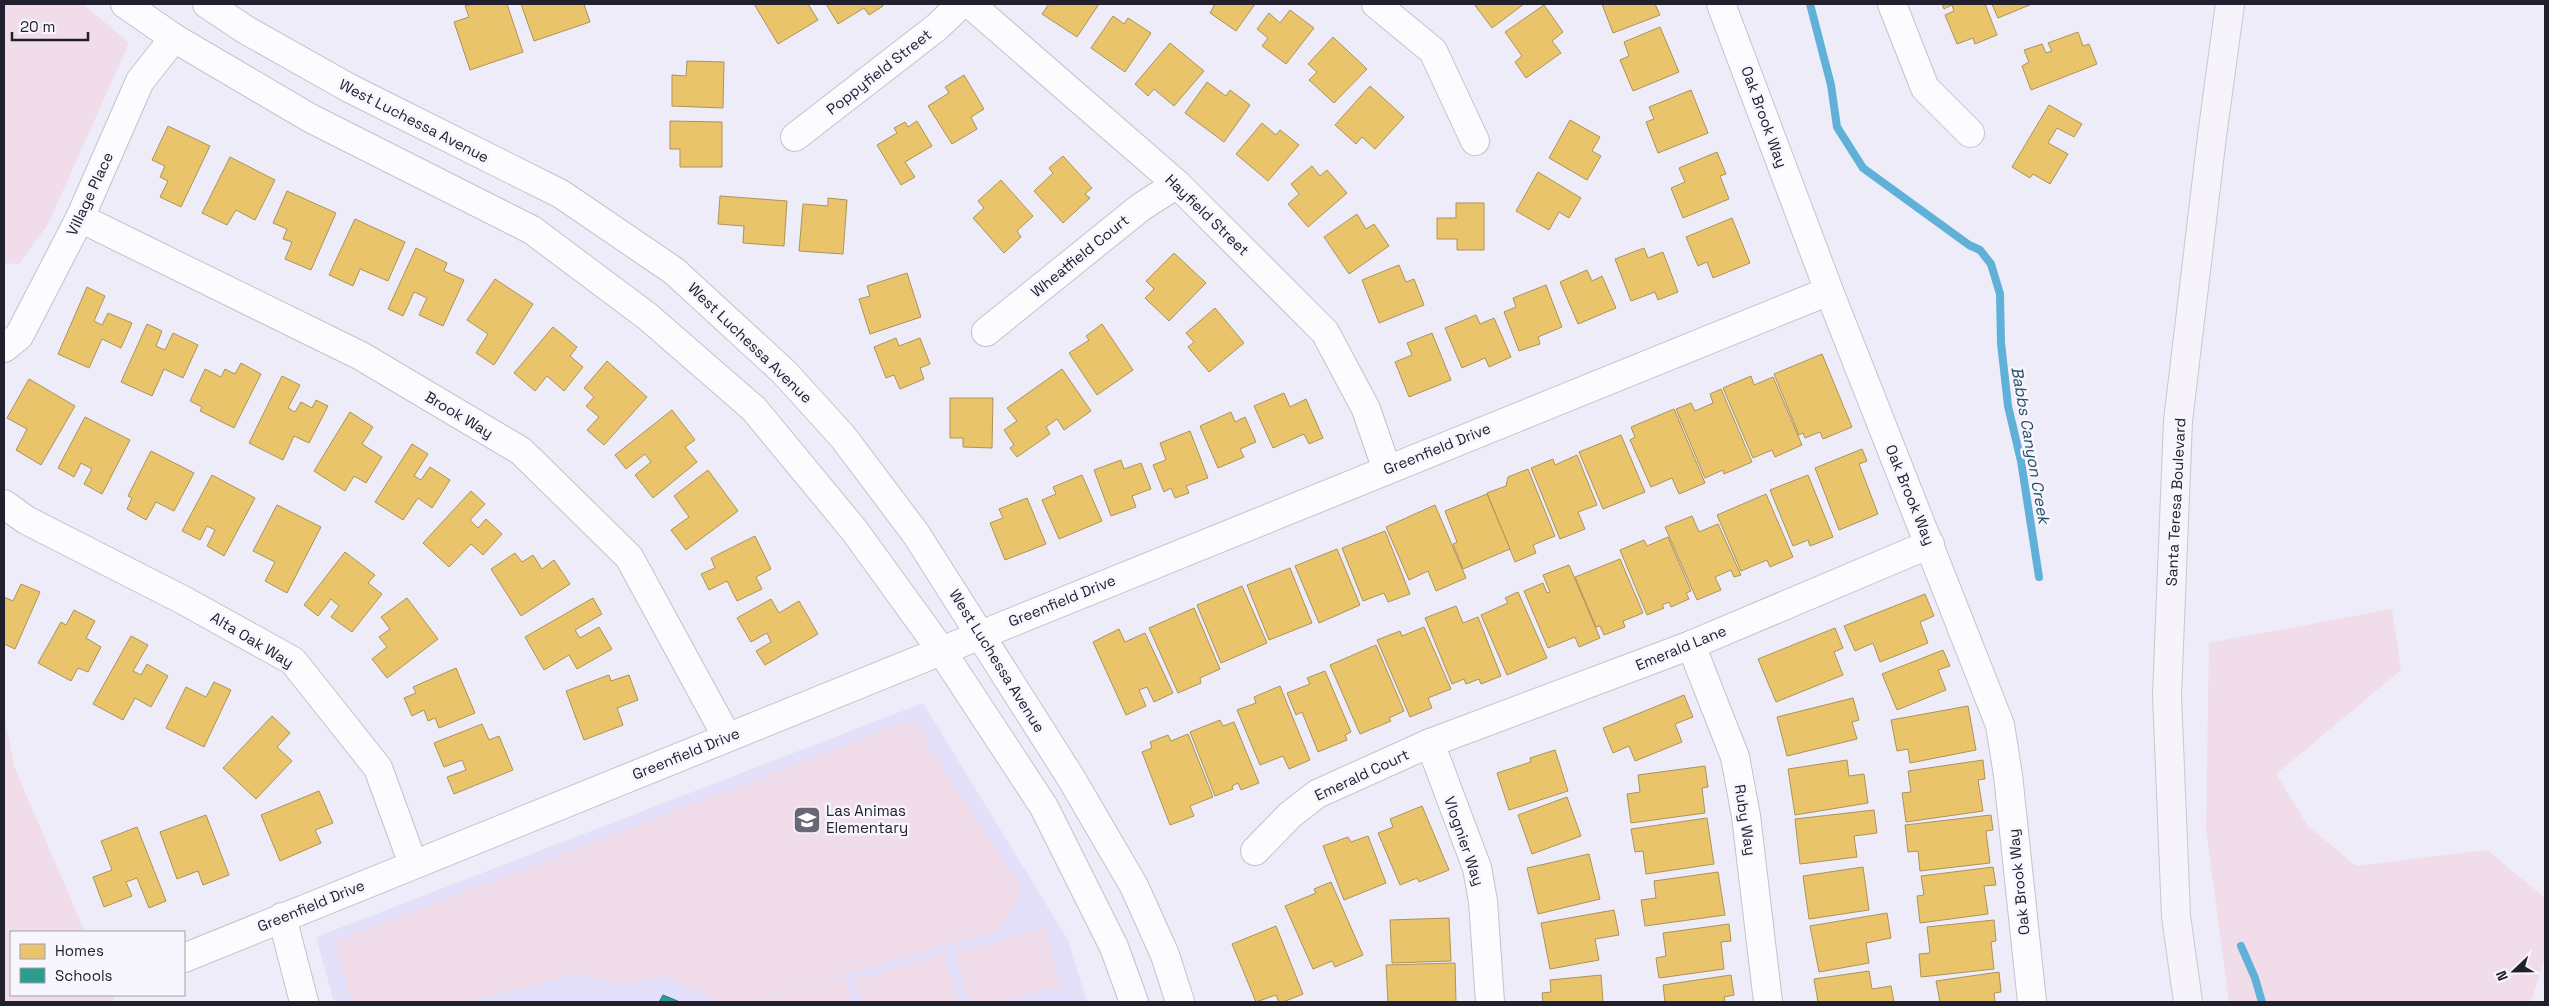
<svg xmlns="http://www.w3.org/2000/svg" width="2549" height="1006" font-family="'Space Grotesk',sans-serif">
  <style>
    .built { fill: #e4e0fa }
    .green { fill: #f1dce9 }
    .homes { fill: #e9c46a; stroke: #ad9358 }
    .schools { fill: #2a9d8f; stroke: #287872 }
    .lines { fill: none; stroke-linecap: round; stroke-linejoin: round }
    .stream { stroke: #60b1d8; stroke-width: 8 }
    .minor-casing { stroke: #c3c2ce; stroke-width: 30 }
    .major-casing { stroke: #c8c7cf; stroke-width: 30 }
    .minor { stroke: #fcfcfe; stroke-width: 28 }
    .major { stroke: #f6f4fa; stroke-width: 28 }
    .labels { text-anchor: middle; stroke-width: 5; stroke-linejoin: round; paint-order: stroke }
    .street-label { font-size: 15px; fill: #22202e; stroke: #f7f5fd }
    .poi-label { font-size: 15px; fill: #22202e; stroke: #f7f5fd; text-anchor: start }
    .water-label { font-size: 16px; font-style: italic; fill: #234f65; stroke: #f7f5fd }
  </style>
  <rect width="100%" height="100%" fill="#edecf8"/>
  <!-- built -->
  <path class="built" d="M923 703 1068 940 1087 1002H334L316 937Z"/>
  <!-- green -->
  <g class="green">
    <path d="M4 4H83L129 43 48 224 19 264 4 263Z"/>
    <path d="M2392 609 2401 670 2276 774 2308 826 2356 866 2487 850 2545 898V957L2531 1002H2229L2206 829 2209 643Z"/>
    <path d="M4 715 15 769 85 932H11V995H112L115 1002H4Z"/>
    <path d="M912 720 1021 887 1001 929 749 1002H720L665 976 614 985 581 973 466 1002H352L334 942Z"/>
    <path d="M1044 928 1061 985 999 1002H969L955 953Z"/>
    <path d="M944 954 958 1002H862L855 980Z"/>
    <path d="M844 977 851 1002H753Z"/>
  </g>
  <!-- homes -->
  <g class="homes">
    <path d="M472 4H507L523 52 470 70 454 22 469 17 465 6Z"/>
    <path d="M521 4H584L590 22 534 41Z"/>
    <path d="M754 4H808L818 20 778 44Z"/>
    <path d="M826 4H882L883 6 869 15 864 8 838 24Z"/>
    <path d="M1049 4H1099L1077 37 1042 14Z"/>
    <path d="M1215 4H1255L1236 31 1210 13Z"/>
    <path d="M1474 4H1524L1492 28Z"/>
    <path d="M1602 4H1655L1660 15 1613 33Z"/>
    <path d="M1942 4H1985L1997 35 1975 44 1973 38 1957 44 1945 15 1954 11 1952 5 1944 9Z"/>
    <path d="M1992 4H2032L1998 18Z"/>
    <path d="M1544 5 1563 32 1552 41 1561 53 1526 78 1515 62 1522 56 1505 32Z"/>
    <path d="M1290 10 1314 28 1286 64 1262 46 1268 38 1257 29 1269 13 1280 23Z"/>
    <path d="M1113 16 1124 24 1128 18 1151 33 1125 72 1091 48Z"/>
    <path d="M1660 27 1679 72 1633 91 1620 60 1629 56 1624 42Z"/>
    <path d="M2078 32 2083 46 2089 44 2097 64 2031 90 2022 66 2029 62 2024 50 2042 44 2046 53 2052 51 2048 43Z"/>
    <path d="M1333 37 1367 69 1334 103 1309 80 1317 72 1308 64Z"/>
    <path d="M1170 43 1204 71 1174 106 1154 89 1148 96 1135 84Z"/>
    <path d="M687 61 724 62 723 108 672 106V75L686 76Z"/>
    <path d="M964 75 984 109 971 117 977 129 952 144 928 106 949 93 945 87Z"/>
    <path d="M1207 82 1226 96 1230 90 1250 105 1224 142 1185 113Z"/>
    <path d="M1370 86 1404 117 1375 149 1362 137 1356 144 1335 125Z"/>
    <path d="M1691 90 1708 133 1658 153 1646 122 1654 119 1649 107Z"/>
    <path d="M2049 105 2082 124 2074 137 2057 128 2048 143 2068 154 2050 184 2033 174 2030 178 2012 167Z"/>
    <path d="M1570 120 1600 137 1592 151 1601 156 1587 180 1549 158Z"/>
    <path d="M670 121 722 122V167H680V149H670Z"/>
    <path d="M917 121 932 146 905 162 915 177 901 185 877 145 897 133 894 128 905 122 908 127Z"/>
    <path d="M1262 123 1276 135 1280 130 1299 145 1268 181 1236 154Z"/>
    <path d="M168 126 210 146 181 207 160 197 168 181 160 177 165 166 152 160Z"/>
    <path d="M1717 152 1726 174 1720 176 1729 199 1683 218 1671 188 1685 182 1679 168Z"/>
    <path d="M1063 156 1092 188 1085 194 1090 198 1063 223 1034 191 1053 173 1049 168Z"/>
    <path d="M230 157 275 180 255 220 236 210 227 225 202 213Z"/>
    <path d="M1312 166 1320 176 1327 170 1347 193 1308 227 1288 204 1299 194 1291 184Z"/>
    <path d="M1538 172 1581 198 1569 218 1559 212 1549 230 1516 211Z"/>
    <path d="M1001 180 1033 216 1017 231 1021 237 1004 253 973 218 984 208 978 201Z"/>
    <path d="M287 191 336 213 311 270 285 259 292 242 283 239 287 229 273 223Z"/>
    <path d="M720 196 787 201 784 246 743 243 744 226 718 224Z"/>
    <path d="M828 198 847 200 843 254 799 251 803 204 828 206Z"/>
    <path d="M1456 203H1484V250H1457V239H1437V218H1456Z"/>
    <path d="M1357 214 1366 229 1374 224 1389 246 1349 274 1324 237Z"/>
    <path d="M1732 218 1750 263 1713 278 1707 262 1698 266 1686 237Z"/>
    <path d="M355 219 405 242 388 281 360 269 353 286 329 275Z"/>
    <path d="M416 248 447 263 444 271 464 280 443 326 419 315 427 298 414 292 403 316 388 309Z"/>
    <path d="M1644 248 1648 258 1663 252 1678 292 1658 300 1655 292 1631 301 1615 259Z"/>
    <path d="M1174 253 1206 283 1169 321 1145 298 1154 289 1146 281Z"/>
    <path d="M1399 265 1406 282 1414 279 1424 305 1379 323 1362 280Z"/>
    <path d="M1587 270 1592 281 1602 276 1616 308 1578 324 1560 282Z"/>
    <path d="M907 273 921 317 870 334 859 299 870 296 867 286Z"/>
    <path d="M495 279 533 304 494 365 476 353 488 334 467 320Z"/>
    <path d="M1546 285 1562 327 1538 337 1540 344 1519 351 1504 312 1516 307 1513 298Z"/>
    <path d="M87 287 105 296 94 321 102 325 108 313 132 323 121 348 102 339 89 368 58 354Z"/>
    <path d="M1215 308 1244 343 1209 372 1188 347 1194 342 1186 333Z"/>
    <path d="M1476 315 1480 324 1494 318 1511 357 1489 367 1485 358 1462 368 1445 328Z"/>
    <path d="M147 324 162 331 156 346 165 350 173 333 198 345 183 378 164 369 152 396 121 382Z"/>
    <path d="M1102 324 1133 370 1097 395 1069 353 1089 340 1086 336Z"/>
    <path d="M553 327 577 347 570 356 583 367 564 391 547 376 535 391 514 373Z"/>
    <path d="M1432 333 1451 380 1409 397 1395 362 1412 355 1407 343Z"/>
    <path d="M896 338 899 346 920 338 930 364 920 368 924 379 900 389 894 375 886 378 874 347Z"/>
    <path d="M1822 354 1852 427 1823 439 1820 432 1805 438 1803 433 1799 435 1774 374Z"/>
    <path d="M607 361 647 397 604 445 587 430 599 417 586 406 594 397 584 388Z"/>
    <path d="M241 363 261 374 234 428 200 411 202 407 190 401 205 369 221 377 225 369 235 374Z"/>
    <path d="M1062 369 1091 411 1064 430 1057 419 1046 427 1050 434 1017 457 1010 448 1014 445 1004 430 1017 421 1007 408Z"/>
    <path d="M282 376 300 385 288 408 295 412 301 402 312 408 316 400 328 406 309 443 294 436 283 460 249 443Z"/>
    <path d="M1751 376 1754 385 1773 377 1802 445 1775 457 1772 450 1753 458 1723 388Z"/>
    <path d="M29 379 75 406 41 465 16 450 27 429 7 418Z"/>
    <path d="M1721 389 1752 462 1724 474 1723 470 1705 478 1676 409 1691 403 1695 411 1713 403 1710 394Z"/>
    <path d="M1284 393 1290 407 1306 399 1323 438 1309 444 1304 434 1273 448 1254 406Z"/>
    <path d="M950 398H993L992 448 963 447V438H950Z"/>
    <path d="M1674 409 1705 483 1679 494 1672 478 1651 487 1630 440 1635 437 1631 427Z"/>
    <path d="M672 410 695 440 685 447 697 462 653 498 635 475 651 462 645 454 626 469 615 455Z"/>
    <path d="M350 412 373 427 362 444 382 457 366 483 354 476 345 491 314 471Z"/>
    <path d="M1231 412 1235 422 1245 417 1256 442 1240 449 1244 457 1218 468 1200 426Z"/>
    <path d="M85 417 130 440 102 494 84 484 92 469 81 463 74 477 58 468Z"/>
    <path d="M1190 431 1208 478 1186 486 1189 493 1175 498 1171 488 1164 492 1153 465 1166 460 1160 443Z"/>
    <path d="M1621 435 1645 492 1603 509 1579 452Z"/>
    <path d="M412 444 428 454 414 476 421 480 430 467 450 480 432 508 418 498 403 520 375 502Z"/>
    <path d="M1862 449 1867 461 1859 464 1878 514 1839 530 1815 468Z"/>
    <path d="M151 451 194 473 174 511 156 502 146 520 127 509 132 498 128 496Z"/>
    <path d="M1577 455 1597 505 1578 512 1585 529 1560 539 1531 468 1553 459 1555 465Z"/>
    <path d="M1121 460 1124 469 1141 463 1151 489 1132 496 1136 507 1111 516 1094 470Z"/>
    <path d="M1528 469 1555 536 1533 545 1536 553 1515 562 1487 493 1506 486 1508 477Z"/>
    <path d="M708 470 738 511 686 550 671 530 689 517 674 496Z"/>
    <path d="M212 475 255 498 224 556 207 546 215 530 207 526 200 540 182 531Z"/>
    <path d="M1082 475 1102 521 1059 539 1042 500 1056 494 1053 487Z"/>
    <path d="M1808 475 1833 537 1810 546 1808 540 1793 546 1770 490Z"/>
    <path d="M471 491 485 504 470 520 478 528 486 519 502 534 483 555 471 544 449 567 423 543Z"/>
    <path d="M1487 494 1510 549 1463 569 1453 544 1457 542 1445 511Z"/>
    <path d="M1766 494 1793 557 1770 567 1767 560 1741 571 1717 515Z"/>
    <path d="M1027 498 1046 544 1005 560 990 523 1003 518 999 509Z"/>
    <path d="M277 505 321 527 287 593 265 581 275 562 253 551Z"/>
    <path d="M1435 505 1466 578 1436 591 1428 571 1409 580 1386 527Z"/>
    <path d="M1692 516 1699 532 1718 524 1741 575 1734 577 1731 570 1715 577 1721 590 1697 600 1665 527Z"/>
    <path d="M1385 531 1410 594 1388 602 1384 593 1363 601 1342 548Z"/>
    <path d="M755 536 771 569 756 577 762 589 737 601 727 581 709 590 701 574 715 568 711 558Z"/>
    <path d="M1668 537 1691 591 1686 593 1689 599 1671 607 1669 602 1662 605 1664 608 1647 615 1620 550 1644 540 1647 546Z"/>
    <path d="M1337 549 1360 605 1319 623 1295 566Z"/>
    <path d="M345 552 375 575 368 583 382 594 352 632 331 617 339 606 331 599 318 616 304 605Z"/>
    <path d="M515 553 522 562 533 555 542 569 554 560 570 584 521 616 491 569Z"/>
    <path d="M1620 559 1643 613 1623 621 1625 627 1604 635 1600 626 1596 627 1575 577Z"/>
    <path d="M1569 565 1600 638 1579 647 1575 637 1548 648 1524 591 1543 583 1547 593 1550 592 1543 575Z"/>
    <path d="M1290 568 1312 623 1269 640 1247 585Z"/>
    <path d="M21 584 40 592 15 649 4 644V597L13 601Z"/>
    <path d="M1242 586 1267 643 1221 663 1197 605Z"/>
    <path d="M1518 592 1547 658 1507 675 1481 615 1508 603 1505 598Z"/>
    <path d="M1925 594 1934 616 1920 622 1928 643 1880 662 1873 643 1855 651 1844 626Z"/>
    <path d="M407 598 438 639 387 678 372 659 387 647 379 637 390 629 381 617Z"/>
    <path d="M593 598 602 614 575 630 580 638 599 627 612 649 577 669 569 655 544 670 525 637Z"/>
    <path d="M771 599 779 613 799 601 818 634 765 665 756 651 771 642 767 633 751 642 737 618Z"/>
    <path d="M1456 606 1463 623 1478 617 1501 676 1481 684 1479 679 1466 684 1464 679 1452 684 1425 618Z"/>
    <path d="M1194 608 1220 669 1200 678 1201 683 1178 693 1149 628Z"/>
    <path d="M74 610 95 621 86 638 101 647 88 672 78 668 71 681 38 663 61 622 66 625Z"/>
    <path d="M1424 627 1451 689 1428 698 1432 708 1410 717 1377 640 1400 631 1402 636Z"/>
    <path d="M1835 628 1843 648 1834 652 1843 675 1776 702 1758 659Z"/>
    <path d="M1119 629 1125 642 1145 633 1173 693 1154 702 1147 687 1139 690 1146 706 1126 715 1093 642Z"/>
    <path d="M131 636 148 645 133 671 141 675 147 664 168 676 151 707 135 698 123 720 93 704Z"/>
    <path d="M1376 645 1404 711 1389 718 1391 721 1360 734 1330 665Z"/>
    <path d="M1943 650 1950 666 1938 670 1946 690 1897 710 1882 674Z"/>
    <path d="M456 668 475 713 439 728 435 718 428 721 424 710 412 716 404 698 416 693 413 687Z"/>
    <path d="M1325 671 1351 732 1345 735 1347 740 1318 752 1302 712 1296 715 1287 693 1310 684 1307 678Z"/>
    <path d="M609 675 611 681 629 675 638 700 617 708 623 725 584 740 566 691Z"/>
    <path d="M214 682 231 690 204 747 166 728 186 687 206 697Z"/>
    <path d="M1280 686 1310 760 1289 769 1283 756 1260 765 1237 710 1256 703 1254 697Z"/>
    <path d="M1684 695 1693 717 1675 724 1682 742 1635 761 1629 746 1613 753 1603 728Z"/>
    <path d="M1853 698 1859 720 1852 722 1857 739 1787 756 1777 717Z"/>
    <path d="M1968 706 1976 750 1910 763 1908 749 1897 751 1891 720Z"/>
    <path d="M272 716 290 733 277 747 292 761 256 799 223 768Z"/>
    <path d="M1220 720 1223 726 1234 722 1259 783 1241 790 1238 783 1232 786 1233 789 1215 796 1190 732Z"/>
    <path d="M482 724 489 740 499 736 513 770 454 794 447 777 466 770 462 760 444 767 434 743Z"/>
    <path d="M1188 734 1213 797 1190 806 1194 816 1170 825 1142 752 1152 748 1150 742 1168 735 1171 741Z"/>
    <path d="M1555 750 1568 791 1509 810 1497 773 1531 762 1530 758Z"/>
    <path d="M1847 760 1849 776 1864 774 1868 803 1795 815 1788 769Z"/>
    <path d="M1983 760 1985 779 1978 780 1983 811 1906 822 1902 793 1911 792 1908 771Z"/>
    <path d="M1705 766 1708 787 1702 788 1705 813 1631 823 1627 794 1640 792 1638 775Z"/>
    <path d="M319 791 333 823 315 830 321 843 280 861 261 815Z"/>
    <path d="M1567 797 1581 836 1532 854 1518 815Z"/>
    <path d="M1422 806 1449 870 1419 882 1417 878 1400 885 1378 833 1393 827 1390 819Z"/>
    <path d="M1874 810 1877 833 1854 836 1857 857 1800 864 1795 819Z"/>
    <path d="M206 815 229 875 203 885 198 871 177 879 160 832Z"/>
    <path d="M1991 815 1993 830 1986 831 1990 863 1920 871 1918 851 1908 852 1905 825Z"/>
    <path d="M1707 818 1714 864 1646 874 1643 851 1635 852 1631 829Z"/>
    <path d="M137 827 166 901 149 908 137 878 126 882 132 896 104 907 93 877 112 870 101 841Z"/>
    <path d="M1368 836 1386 883 1344 900 1323 846 1348 837 1351 842Z"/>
    <path d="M1589 854 1600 899 1538 914 1527 868Z"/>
    <path d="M1863 867 1869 910 1809 919 1803 876Z"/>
    <path d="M1993 867 1996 885 1984 886 1988 914 1920 923 1917 896 1924 895 1921 876Z"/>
    <path d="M1718 872 1725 915 1645 926 1641 900 1656 898 1654 881Z"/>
    <path d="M1331 882 1363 955 1335 967 1332 961 1313 969 1285 906 1316 893 1314 889Z"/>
    <path d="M1614 910 1619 935 1595 939 1599 960 1550 969 1541 923Z"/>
    <path d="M1887 913 1891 938 1866 943 1869 963 1819 972 1810 926Z"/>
    <path d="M1449 918 1451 961 1392 963 1390 920Z"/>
    <path d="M1994 920 1996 941 1991 942 1994 969 1921 977 1919 954 1930 953 1927 927Z"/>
    <path d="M1729 924 1731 941 1721 942 1724 969 1659 978 1656 958 1666 956 1663 933Z"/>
    <path d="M1276 926 1303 994 1283 1002H1279L1276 995 1256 1002 1232 944Z"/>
    <path d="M1455 963 1456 1002H1388L1386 965Z"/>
    <path d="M1869 971 1872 989 1891 986 1894 1002H1818L1814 979Z"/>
    <path d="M1999 972 2001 992 1994 993 1995 1002H1940L1936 981Z"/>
    <path d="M1601 975 1603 1002H1543L1542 993 1551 992 1550 980Z"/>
    <path d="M1731 975 1734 995 1724 997 1725 1002H1665L1663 985Z"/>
  </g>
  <!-- schools -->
  <path class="schools" d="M663 995 680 1002H659Z"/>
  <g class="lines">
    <!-- stream -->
    <g class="stream">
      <path d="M1810 4 1831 85 1837 127 1863 168 1969 245 1980 250 1991 264 2000 294 2001 343 2008 406 2021 461 2039 577"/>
      <path d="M2241 946 2255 978 2262 1002"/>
    </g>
    <!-- minor casing -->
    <g class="minor-casing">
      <g id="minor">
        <path d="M125 4 174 38 310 118 532 230 647 316 754 409 854 530 941 650 1044 807 1114 947 1134 1002"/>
        <path d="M207 4 246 30 349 88 561 194 674 271 784 372 843 437 916 534 1071 778 1134 886 1165 955 1180 1002"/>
        <path d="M970 4 1177 184 1325 332 1366 409 1387 470"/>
        <path d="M1376 4 1433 51 1475 141"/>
        <path d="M1721 4 1829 291 2000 725 2008 775 2032 1002"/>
        <path d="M1892 4 1925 88 1970 133"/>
        <path d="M795 137 937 27 961 4"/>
        <path d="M80 218 361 356 521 451 629 557 727 737"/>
        <path d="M986 332 1141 207 1177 184"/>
        <path d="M4 348 19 336 80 218 140 81 174 38"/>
        <path d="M4 504 26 520 183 600 293 661 378 768 413 864"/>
        <path d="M1691 645 1735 757 1746 816 1768 1002"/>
        <path d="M1430 743 1477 868 1483 901 1490 1002"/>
        <path d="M1255 851 1290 815 1317 794 1430 743 1691 645 1930 544"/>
        <path d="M282 917 304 1002"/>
        <path d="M184 958 1829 291"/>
      </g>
    </g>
    <!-- major casing -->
    <g class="major-casing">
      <path id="major" d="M2188 1002 2176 916 2167 695 2178 421 2212 136 2230 4"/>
    </g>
    <!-- minor -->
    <use href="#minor" class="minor"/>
    <!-- major -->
    <use href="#major" class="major"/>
  </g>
  <!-- icons -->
  <defs>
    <g id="school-square" transform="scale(1.4375)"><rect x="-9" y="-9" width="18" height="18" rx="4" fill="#696775" stroke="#f7f5fd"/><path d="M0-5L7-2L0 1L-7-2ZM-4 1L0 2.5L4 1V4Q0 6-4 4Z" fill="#fff"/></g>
  </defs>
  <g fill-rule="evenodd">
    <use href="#school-square" x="807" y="820"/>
  </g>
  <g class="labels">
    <!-- street labels -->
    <g class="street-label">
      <text transform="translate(879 72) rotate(-38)" y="5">Poppyfield Street</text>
      <text transform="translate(1764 117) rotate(70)" y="5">Oak Brook Way</text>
      <text transform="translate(414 121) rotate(27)" y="5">West Luchessa Avenue</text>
      <text transform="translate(90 194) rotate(-65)" y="5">Village Place</text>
      <text transform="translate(1207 215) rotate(44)" y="5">Hayfield Street</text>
      <text transform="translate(1080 256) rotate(-39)" y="5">Wheatfield Court</text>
      <text transform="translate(750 343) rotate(44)" y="5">West Luchessa Avenue</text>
      <text transform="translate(459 415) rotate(31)" y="5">Brook Way</text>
      <text transform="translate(1437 449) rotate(-22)" y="5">Greenfield Drive</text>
      <text transform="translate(1910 495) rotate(68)" y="5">Oak Brook Way</text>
      <text transform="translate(2176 502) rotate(-87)" y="5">Santa Teresa Boulevard</text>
      <text transform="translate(1062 601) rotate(-22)" y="5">Greenfield Drive</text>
      <text transform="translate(252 640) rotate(31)" y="5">Alta Oak Way</text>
      <text transform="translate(1681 648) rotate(-22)" y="5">Emerald Lane</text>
      <text transform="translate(997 661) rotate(58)" y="5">West Luchessa Avenue</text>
      <text transform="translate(686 754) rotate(-22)" y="5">Greenfield Drive</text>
      <text transform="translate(1362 775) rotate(-25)" y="5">Emerald Court</text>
      <text transform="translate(1745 820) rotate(81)" y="5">Ruby Way</text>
      <text transform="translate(1464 841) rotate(71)" y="5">Vlognier Way</text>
      <text transform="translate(2019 882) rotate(-96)" y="5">Oak Brook Way</text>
      <text transform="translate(311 906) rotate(-22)" y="5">Greenfield Drive</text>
    </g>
    <!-- poi labels -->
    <g class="poi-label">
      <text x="826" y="816">Las Animas<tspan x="826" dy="17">Elementary</tspan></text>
    </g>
    <!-- water labels -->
    <g class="water-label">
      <text transform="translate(2031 445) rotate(80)" y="6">Babbs Canyon Creek</text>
    </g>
  </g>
  <!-- border -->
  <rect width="2549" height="1006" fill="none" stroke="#22202e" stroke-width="10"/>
  <!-- legend -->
  <rect x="10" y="931" width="175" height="65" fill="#f7f5fd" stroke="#a2a0aa"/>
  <rect x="20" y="944" width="25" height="15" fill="#e9c46a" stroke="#a2a0aa"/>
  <text x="55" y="956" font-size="15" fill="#22202e">Homes</text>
  <rect x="20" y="968" width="25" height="15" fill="#2a9d8f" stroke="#a2a0aa"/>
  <text x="55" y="981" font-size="15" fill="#22202e">Schools</text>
  <!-- north arrow -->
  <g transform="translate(2514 971) rotate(248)" stroke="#f7f5fd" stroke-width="4" paint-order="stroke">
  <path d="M0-4L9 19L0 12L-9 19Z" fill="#22202e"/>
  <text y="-8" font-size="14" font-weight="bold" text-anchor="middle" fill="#22202e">N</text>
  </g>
  <!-- scale -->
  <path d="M12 32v8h76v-8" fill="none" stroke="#22202e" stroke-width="2.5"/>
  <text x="20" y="32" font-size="15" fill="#22202e" stroke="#f7f5fd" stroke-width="4" paint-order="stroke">20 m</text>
</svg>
